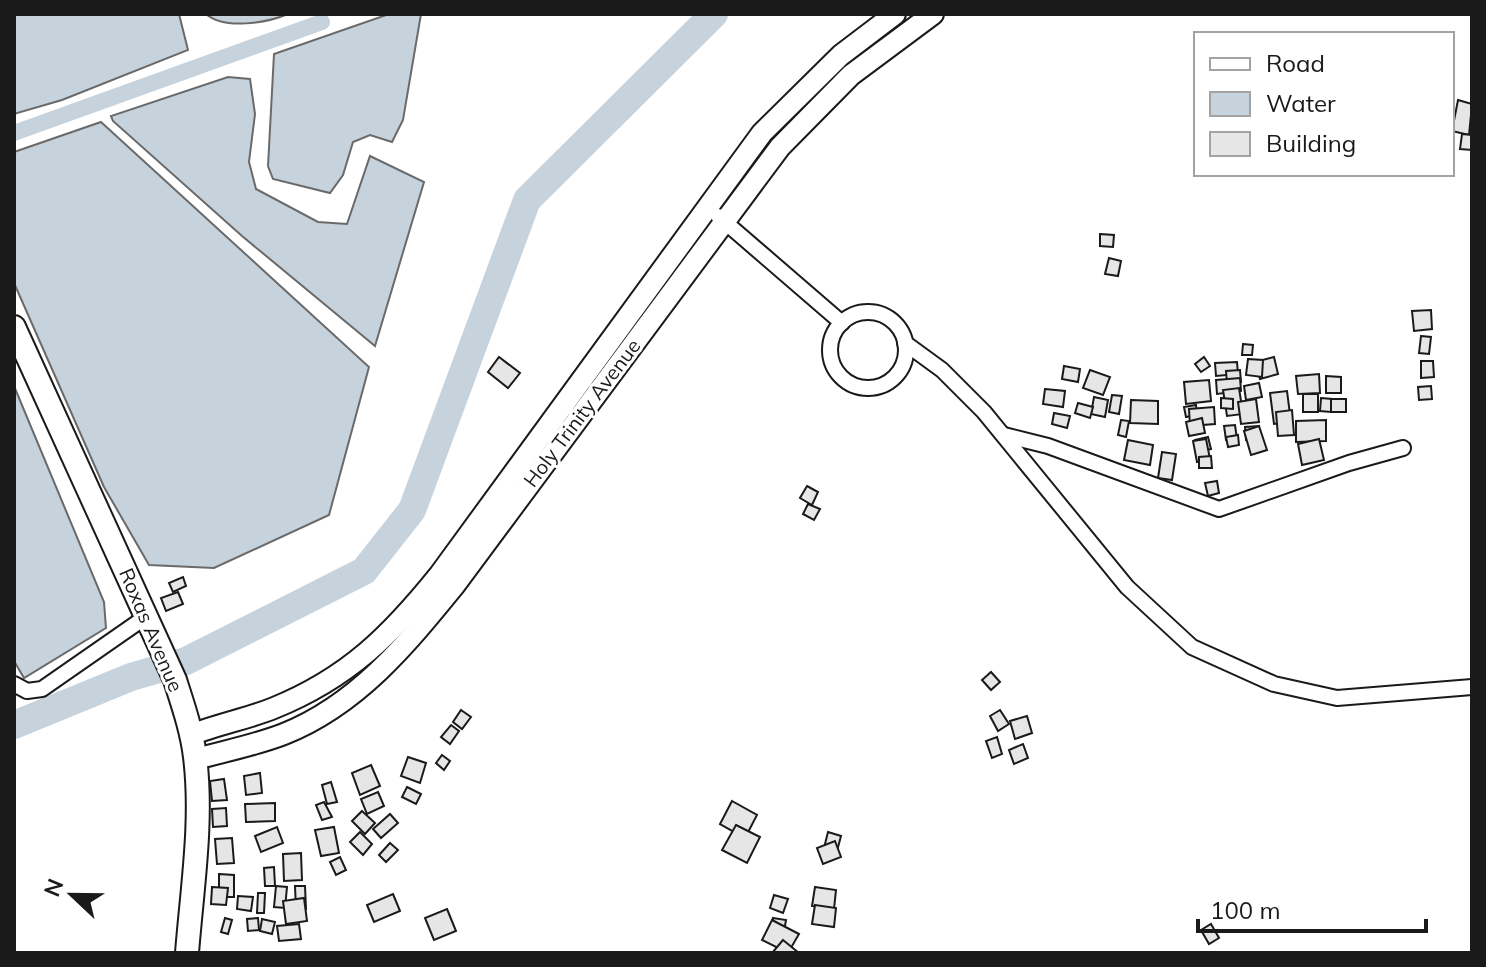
<svg xmlns="http://www.w3.org/2000/svg" width="1486" height="967" font-family="Mulish,sans-serif">
  <style>
    .water { fill: #c6d2dc; stroke: #6a6a6a; stroke-width: 2 }
    .lines { fill: none; stroke-linecap: round; stroke-linejoin: round }
    .canal { stroke: #c6d2dc; stroke-width: 16 }
    .river { stroke: #c6d2dc; stroke-width: 28 }
    .building { fill: #e6e6e6; stroke: #1a1a1a; stroke-width: 2 }
    .minor-casing { stroke: #1a1a1a; stroke-width: 18 }
    .secondary-casing { stroke: #1a1a1a; stroke-width: 24 }
    .primary-casing { stroke: #1a1a1a; stroke-width: 26 }
    .minor { stroke: #fff; stroke-width: 14 }
    .secondary { stroke: #fff; stroke-width: 20 }
    .primary { stroke: #fff; stroke-width: 22 }
    .labels { text-anchor: middle; stroke-width: 6; stroke-linejoin: round; paint-order: stroke }
    .street-label { font-size: 20px; fill: #1a1a1a; stroke: #fff }
  </style>
  <rect width="100%" height="100%" fill="#fff"/>
  <!-- water -->
  <g class="water">
    <path d="M14 14H179L188 50 62 100 14 114Z"/>
    <path d="M206 14H288C267 23 224 30 206 14Z"/>
    <path d="M389 14H421L403 120 392 142 370 135 353 142 343 175 330 193 273 179 268 166 274 54Z"/>
    <path d="M228 77 250 79 255 114 249 162 256 189 318 222 347 224 370 156 424 182 375 346 242 236 113 121 111 116Z"/>
    <path d="M101 122 369 367 329 515 214 568 149 565 104 487 14 283V152Z"/>
    <path d="M14 386 104 602 106 628 24 678 14 661Z"/>
  </g>
  <g class="lines">
    <!-- canal -->
    <path class="canal" d="M14 133 322 22"/>
    <!-- river -->
    <path class="river" d="M14 725 131 677 186 661 364 571 412 510 527 200 714 14"/>
  </g>
  <!-- building -->
  <g class="building">
    <path d="M1458 100 1472 104 1469 135 1452 131Z"/>
    <path d="M1462 134 1472 135V150L1460 149Z"/>
    <path d="M1100 234 1114 235 1113 247 1100 246Z"/>
    <path d="M1109 258 1121 261 1118 276 1105 274Z"/>
    <path d="M1431 310 1432 329 1414 331 1412 311Z"/>
    <path d="M1421 336 1431 337 1429 354 1419 353Z"/>
    <path d="M1243 344 1253 345 1252 355H1242Z"/>
    <path d="M499 357 520 373 508 388 488 372Z"/>
    <path d="M1204 357 1210 366 1201 372 1195 364Z"/>
    <path d="M1274 357 1278 374 1260 379 1255 362Z"/>
    <path d="M1248 359 1263 360 1262 377 1246 375Z"/>
    <path d="M1421 361H1433L1434 377 1421 378Z"/>
    <path d="M1237 362 1238 374 1216 376 1215 363Z"/>
    <path d="M1064 366 1080 369 1078 382 1062 379Z"/>
    <path d="M1090 370 1110 377 1103 395 1083 388Z"/>
    <path d="M1240 370 1241 382 1227 383 1226 371Z"/>
    <path d="M1319 374 1320 393 1298 394 1296 376Z"/>
    <path d="M1326 376 1341 377V393H1326Z"/>
    <path d="M1240 378 1241 391 1217 394 1216 380Z"/>
    <path d="M1209 380 1211 401 1186 404 1184 382Z"/>
    <path d="M1259 383 1262 397 1246 400 1244 386Z"/>
    <path d="M1431 386 1432 399 1419 400 1418 387Z"/>
    <path d="M1239 388 1243 414 1227 416 1223 390Z"/>
    <path d="M1045 389 1065 391 1063 407 1043 404Z"/>
    <path d="M1287 391 1291 422 1274 424 1270 393Z"/>
    <rect x="1303" y="394" width="15" height="18"/>
    <path d="M1112 395 1122 396 1119 414 1109 412Z"/>
    <path d="M1094 397 1108 400 1105 417 1091 414Z"/>
    <path d="M1221 398 1233 399V409L1221 408Z"/>
    <path d="M1321 398 1332 399 1331 412 1320 411Z"/>
    <path d="M1256 399 1259 422 1241 424 1238 402Z"/>
    <rect x="1331" y="399" width="15" height="13"/>
    <path d="M1131 400 1158 401V424L1130 423Z"/>
    <path d="M1078 403 1093 407 1090 418 1075 413Z"/>
    <path d="M1196 405 1197 415 1186 417 1184 407Z"/>
    <path d="M1214 407 1215 424 1190 426 1189 409Z"/>
    <path d="M1292 410 1294 435 1278 436 1276 412Z"/>
    <path d="M1054 413 1070 416 1067 428 1052 424Z"/>
    <path d="M1202 418 1205 433 1189 436 1186 422Z"/>
    <path d="M1121 420 1129 421 1126 437 1118 435Z"/>
    <path d="M1326 420V441L1296 442V421Z"/>
    <path d="M1235 425 1237 439 1226 440 1224 426Z"/>
    <path d="M1259 426 1260 439 1246 440 1245 427Z"/>
    <path d="M1259 426 1267 450 1251 455 1244 431Z"/>
    <path d="M1238 435 1239 445 1228 447 1226 437Z"/>
    <path d="M1208 437 1211 449 1198 452 1195 440Z"/>
    <path d="M1206 439 1210 459 1197 462 1193 441Z"/>
    <path d="M1319 439 1324 460 1302 465 1298 444Z"/>
    <path d="M1128 440 1153 445 1150 465 1124 460Z"/>
    <path d="M1162 452 1176 454 1172 480 1158 478Z"/>
    <path d="M1211 456 1212 468H1199V457Z"/>
    <path d="M1217 481 1219 493 1208 496 1205 483Z"/>
    <path d="M807 486 818 492 812 505 800 498Z"/>
    <path d="M808 504 820 509 814 520 803 514Z"/>
    <path d="M183 577 186 586 173 592 169 583Z"/>
    <path d="M178 592 183 604 166 611 161 598Z"/>
    <path d="M991 672 1000 682 991 690 982 680Z"/>
    <path d="M461 710 471 717 462 729 453 722Z"/>
    <path d="M1000 710 1009 724 998 731 990 716Z"/>
    <path d="M1027 716 1032 733 1015 739 1010 721Z"/>
    <path d="M451 725 459 731 450 744 441 737Z"/>
    <path d="M997 737 1002 754 992 758 986 741Z"/>
    <path d="M1023 744 1028 758 1014 764 1009 750Z"/>
    <path d="M442 755 450 761 444 770 436 763Z"/>
    <path d="M408 757 426 763 420 783 401 776Z"/>
    <path d="M371 765 380 786 360 795 352 773Z"/>
    <path d="M260 773 262 793 246 795 244 776Z"/>
    <path d="M224 779 227 800 212 801 210 781Z"/>
    <path d="M331 782 337 802 327 804 322 785Z"/>
    <path d="M407 787 421 794 416 804 402 797Z"/>
    <path d="M378 792 384 806 367 814 361 799Z"/>
    <path d="M732 801 757 815 745 838 720 824Z"/>
    <path d="M324 802 332 817 322 820 316 805Z"/>
    <path d="M275 803V821L246 822 245 804Z"/>
    <path d="M226 808 227 826 213 827 212 809Z"/>
    <path d="M362 811 375 823 365 834 352 821Z"/>
    <path d="M390 814 398 823 381 838 373 829Z"/>
    <path d="M736 825 760 837 747 863 722 850Z"/>
    <path d="M277 827 283 843 261 852 255 836Z"/>
    <path d="M334 827 339 853 321 856 315 830Z"/>
    <path d="M360 832 372 844 363 855 350 842Z"/>
    <path d="M828 832 841 836 837 851 824 848Z"/>
    <path d="M232 838 234 863 217 864 215 839Z"/>
    <path d="M835 841 841 857 823 864 817 848Z"/>
    <path d="M390 843 398 850 386 862 379 855Z"/>
    <path d="M301 853 302 880 284 881 283 854Z"/>
    <path d="M340 857 346 870 336 875 330 862Z"/>
    <path d="M274 867 275 886H265L264 868Z"/>
    <path d="M219 874 234 875V897H219Z"/>
    <path d="M276 886 287 887 285 908 274 907Z"/>
    <path d="M295 886H305L306 909H296Z"/>
    <path d="M212 887 228 888 226 905 211 904Z"/>
    <path d="M815 887 836 890 834 909 812 906Z"/>
    <path d="M258 893H265L264 913H257Z"/>
    <path d="M393 894 400 911 374 922 367 905Z"/>
    <path d="M774 895 788 899 783 913 770 908Z"/>
    <path d="M238 896 253 897 251 911 237 909Z"/>
    <path d="M304 898 307 921 286 924 283 901Z"/>
    <path d="M815 905 836 908 834 927 812 924Z"/>
    <path d="M447 909 456 931 434 940 425 918Z"/>
    <path d="M225 918 232 920 228 934 221 932Z"/>
    <path d="M258 918 259 930 248 931 247 919Z"/>
    <path d="M773 918 786 920 783 938 770 936Z"/>
    <path d="M262 919 275 922 272 934 260 931Z"/>
    <path d="M772 920 799 934 788 953 762 940Z"/>
    <path d="M299 924 301 939 279 941 277 926Z"/>
    <path d="M1211 924 1219 938 1209 944 1201 930Z"/>
    <path d="M783 940 799 953H772Z"/>
  </g>
  <g class="lines">
    <!-- minor casing -->
    <g class="minor-casing">
      <g id="minor">
        <path d="M718 216 842 323"/>
        <circle cx="868" cy="350" r="38"/>
        <path d="M905 343 942 370 984 412 1127 587 1192 647 1274 684 1337 698 1472 687"/>
        <path d="M1004 435 1048 446 1219 509 1349 463 1403 448"/>
        <path d="M14 684 27 691 42 689 147 616"/>
      </g>
    </g>
    <!-- secondary casing -->
    <g class="secondary-casing">
      <g id="secondary">
        <path d="M191 735C218 724 247 719 274 708 348 678 391 635 440 574L762 133 841 55 895 14"/>
        <path d="M196 759C225 751 256 745 284 734 357 705 406 645 454 586L780 147 851 75 933 14"/>
      </g>
    </g>
    <!-- primary casing -->
    <g class="primary-casing">
      <path id="primary" d="M14 327 175 680C183 705 192 731 195 757 203 821 192 889 187 953"/>
    </g>
    <!-- minor -->
    <use href="#minor" class="minor"/>
    <!-- secondary -->
    <use href="#secondary" class="secondary"/>
    <!-- primary -->
    <use href="#primary" class="primary"/>
  </g>
  <g class="labels">
    <!-- street labels -->
    <g class="street-label">
      <text transform="translate(582 413) rotate(-53)" y="7">Holy Trinity Avenue</text>
      <text transform="translate(151 630) rotate(67)" y="7">Roxas Avenue</text>
    </g>
  </g>
  <!-- border -->
  <rect width="1486" height="967" fill="none" stroke="#1a1a1a" stroke-width="32"/>
  <!-- legend -->
  <rect x="1194" y="32" width="260" height="144" fill="#ffffff" stroke="#a3a3a3" stroke-width="2"/>
  <rect x="1210" y="58" width="40" height="12" fill="#ffffff" stroke="#a3a3a3" stroke-width="2"/>
  <text x="1266" y="72" font-size="24" fill="#1a1a1a">Road</text>
  <rect x="1210" y="92" width="40" height="24" fill="#c6d2dc" stroke="#a3a3a3" stroke-width="2"/>
  <text x="1266" y="112" font-size="24" fill="#1a1a1a">Water</text>
  <rect x="1210" y="132" width="40" height="24" fill="#e6e6e6" stroke="#a3a3a3" stroke-width="2"/>
  <text x="1266" y="152" font-size="24" fill="#1a1a1a">Building</text>
  <!-- north arrow -->
  <g transform="translate(72 895) rotate(292)" stroke="#ffffff" stroke-width="6" paint-order="stroke">
  <path d="M0-6L14 30L0 20L-14 30Z" fill="#1a1a1a"/>
  <text y="-12" font-size="22" font-weight="bold" text-anchor="middle" fill="#1a1a1a">N</text>
  </g>
  <!-- scale -->
  <path d="M1198 919v12h228v-12" fill="none" stroke="#1a1a1a" stroke-width="4"/>
  <text x="1210" y="919" font-size="24" fill="#1a1a1a" stroke="#ffffff" stroke-width="6" paint-order="stroke">100 m</text>
</svg>
